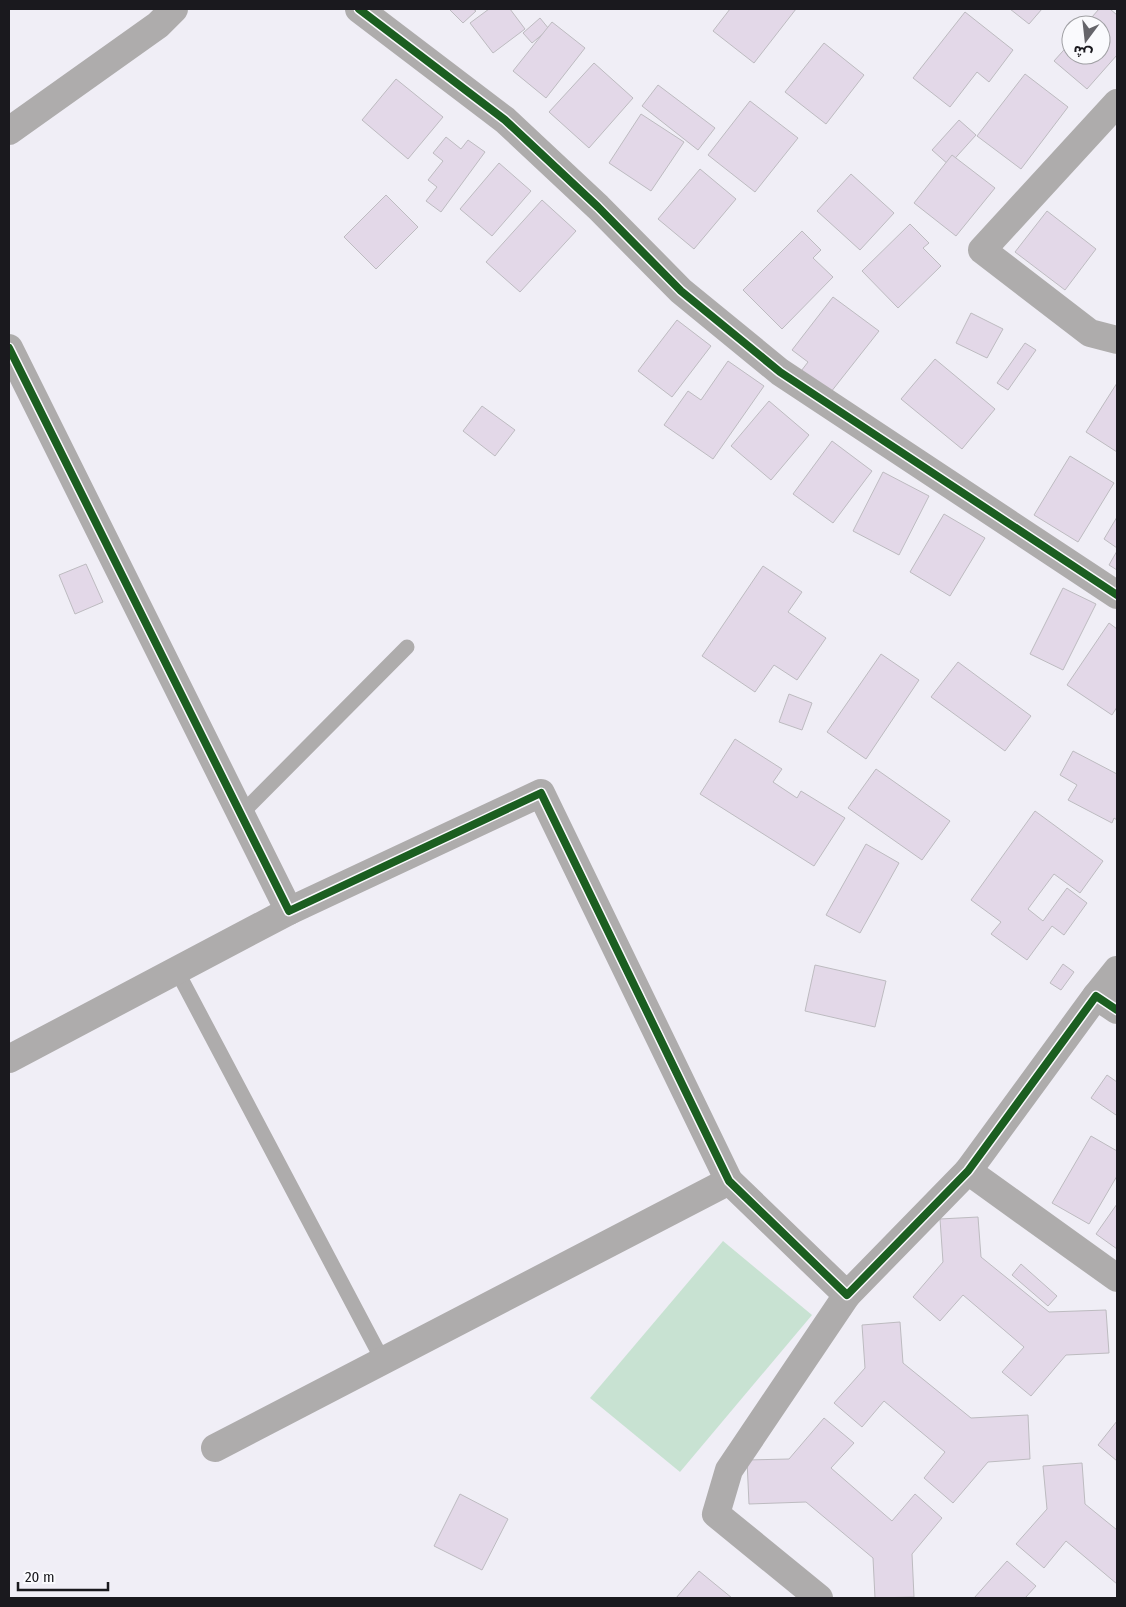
<svg xmlns="http://www.w3.org/2000/svg" width="1126" height="1607" font-family="'Fira Sans Condensed','Noto Sans Arabic',sans-serif">
  <style>
    .green { fill: #c8e2d2 }
    .building { fill: #e3d8e8; stroke: #bdbbc0 }
    .lines { fill: none; stroke-linecap: round; stroke-linejoin: round }
    .service { stroke: #aeacac; stroke-width: 15 }
    .minor { stroke: #aeacac; stroke-width: 28 }
    .cycleway-casing { stroke: #fafafd; stroke-width: 11 }
    .cycleway { stroke: #1b5e20; stroke-width: 8 }
  </style>
  <rect width="100%" height="100%" fill="#f0eef6"/>
  <!-- green -->
  <path class="green" d="M723 1241 812 1315 680 1472 590 1398Z"/>
  <!-- building -->
  <g class="building">
    <path d="M449 9H473L476 11 463 23Z"/>
    <path d="M489 9H510L525 29 493 53 470 23Z"/>
    <path d="M730 9H796L754 63 713 31Z"/>
    <path d="M1010 9H1042L1029 24Z"/>
    <path d="M1099 9H1110L1117 15V55L1087 89 1054 61 1071 42V55H1101V25H1085Z"/>
    <path d="M965 12 1013 50 989 82 977 72 950 107 913 78Z"/>
    <path d="M540 18 549 29 532 43 523 33Z"/>
    <path d="M552 22 585 48 546 98 513 71Z"/>
    <path d="M824 43 864 75 826 124 785 92Z"/>
    <path d="M594 63 633 98 589 148 549 112Z"/>
    <path d="M1025 74 1068 107 1021 169 977 136Z"/>
    <path d="M396 79 443 117 408 159 362 120Z"/>
    <path d="M658 85 715 128 698 150 642 106Z"/>
    <path d="M750 101 798 138 755 192 708 155Z"/>
    <path d="M641 114 684 142 651 191 609 163Z"/>
    <path d="M959 120 976 135 949 165 932 150Z"/>
    <path d="M446 137 461 149 468 140 485 152 441 212 426 201 437 187 428 180 443 161 433 153Z"/>
    <path d="M952 155 995 188 956 236 914 203Z"/>
    <path d="M499 163 531 191 492 236 460 209Z"/>
    <path d="M700 169 736 199 694 249 658 219Z"/>
    <path d="M851 174 894 213 860 250 817 211Z"/>
    <path d="M386 195 418 227 376 269 344 237Z"/>
    <path d="M542 200 576 231 520 292 486 262Z"/>
    <path d="M1047 211 1096 249 1065 290 1015 252Z"/>
    <path d="M910 224 929 243 923 248 941 266 898 308 862 271Z"/>
    <path d="M802 231 821 250 813 258 833 277 782 329 743 290Z"/>
    <path d="M833 297 879 331 827 397 798 375 808 362 792 350Z"/>
    <path d="M971 313 1003 329 987 358 956 343Z"/>
    <path d="M677 320 711 346 672 397 638 371Z"/>
    <path d="M1025 343 1036 350 1008 390 997 383Z"/>
    <path d="M935 359 995 409 962 449 901 399Z"/>
    <path d="M728 361 764 386 713 459 664 425 688 391 701 400Z"/>
    <path d="M1117 383V452L1086 432Z"/>
    <path d="M769 401 809 435 771 480 731 446Z"/>
    <path d="M482 406 515 430 495 456 463 431Z"/>
    <path d="M832 441 872 471 833 523 793 494Z"/>
    <path d="M1070 456 1114 483 1078 542 1034 515Z"/>
    <path d="M883 472 929 496 899 555 853 531Z"/>
    <path d="M944 514 985 538 950 596 910 572Z"/>
    <path d="M1117 517V548L1104 539Z"/>
    <path d="M1117 551V570L1109 565Z"/>
    <path d="M86 564 103 602 75 614 59 575Z"/>
    <path d="M763 566 802 592 788 612 826 638 797 680 774 665 755 692 702 656Z"/>
    <path d="M1063 588 1096 604 1063 670 1030 654Z"/>
    <path d="M1109 623 1117 629V707L1112 715 1067 685Z"/>
    <path d="M881 654 919 680 866 759 827 732Z"/>
    <path d="M958 662 1031 716 1005 751 931 697Z"/>
    <path d="M789 694 812 703 802 730 779 722Z"/>
    <path d="M735 739 782 769 773 782 797 798 801 791 845 818 814 866 700 794Z"/>
    <path d="M1073 751 1117 774V820L1114 818 1112 823 1068 800 1077 785 1060 775Z"/>
    <path d="M876 769 950 821 922 860 848 808Z"/>
    <path d="M1035 811 1103 861 1080 893 1054 874 1028 909 1043 921 1067 888 1087 903 1064 935 1052 926 1027 960 991 934 1001 922 971 900Z"/>
    <path d="M866 844 899 863 860 933 826 915Z"/>
    <path d="M1063 964 1074 972 1061 990 1050 983Z"/>
    <path d="M815 965 886 981 875 1027 805 1011Z"/>
    <path d="M1107 1075 1117 1082V1112L1116 1115 1091 1098Z"/>
    <path d="M1091 1136 1117 1151V1176L1089 1224 1052 1203Z"/>
    <path d="M1117 1204V1249L1096 1234Z"/>
    <path d="M978 1217 981 1257 1049 1312 1106 1310 1109 1353 1066 1355 1031 1396 1002 1372 1024 1347 963 1295 940 1321 913 1297 943 1262 940 1219Z"/>
    <path d="M1021 1264 1057 1296 1048 1306 1012 1275Z"/>
    <path d="M900 1322 903 1363 971 1418 1028 1415 1030 1459 988 1462 953 1503 924 1478 945 1452 884 1401 862 1427 834 1403 865 1368 862 1325Z"/>
    <path d="M824 1418 854 1443 831 1468 892 1521 915 1494 942 1518 912 1554 914 1597 875 1598 873 1558 806 1502 749 1504 747 1460 789 1459Z"/>
    <path d="M1117 1421V1461L1098 1445Z"/>
    <path d="M1082 1463 1085 1504 1117 1530V1584L1066 1541 1044 1568 1016 1544 1047 1509 1043 1466Z"/>
    <path d="M460 1494 508 1519 482 1570 434 1546Z"/>
    <path d="M1007 1561 1036 1586 1025 1598H974Z"/>
    <path d="M699 1571 732 1598H676Z"/>
  </g>
  <g class="lines">
    <!-- service -->
    <g class="service">
      <path d="M241 814 407 647"/>
      <path d="M177 971 383 1361"/>
    </g>
    <!-- minor -->
    <g class="minor">
      <path d="M359 9 505 120 598 207 681 291 780 372 1117 595"/>
      <path d="M1117 103 982 250 1090 333 1117 340"/>
      <path d="M9 131 158 25 174 9"/>
      <path d="M9 348 289 911 541 793 729 1181 847 1295 968 1171 1096 996 1117 1010"/>
      <path d="M1096 996 1117 970"/>
      <path d="M9 1059 289 911"/>
      <path d="M968 1171 1117 1278"/>
      <path d="M215 1448 729 1181"/>
      <path d="M819 1598 716 1514 729 1470 847 1295"/>
    </g>
    <!-- cycleway casing -->
    <g class="cycleway-casing">
      <g id="cycleway">
        <path d="M359 9 505 120 598 207 681 291 780 372 1117 595"/>
        <path d="M9 348 289 911 541 793 729 1181 847 1295 968 1171 1096 996 1117 1010"/>
      </g>
    </g>
    <!-- cycleway -->
    <use href="#cycleway" class="cycleway"/>
  </g>
  <!-- border -->
  <rect width="1126" height="1607" fill="none" stroke="#1a191e" stroke-width="20"/>
  <!-- north arrow -->
  <g transform="translate(1086 40) rotate(195)"><circle r="24" fill="#fafafd" stroke="#a0a0a4"/>
  <path d="M0-4L9 19L0 12L-9 19Z" fill="#65646a"/>
  <text y="-8" font-size="14" font-weight="bold" text-anchor="middle" fill="#1a191e">ش</text>
  </g>
  <!-- scale -->
  <path d="M18 1582v8h90v-8" fill="none" stroke="#1a191e" stroke-width="2.5"/>
  <text x="25" y="1582" font-size="15" fill="#1a191e" stroke="#fafafd" stroke-width="4" paint-order="stroke">20 m</text>
</svg>
